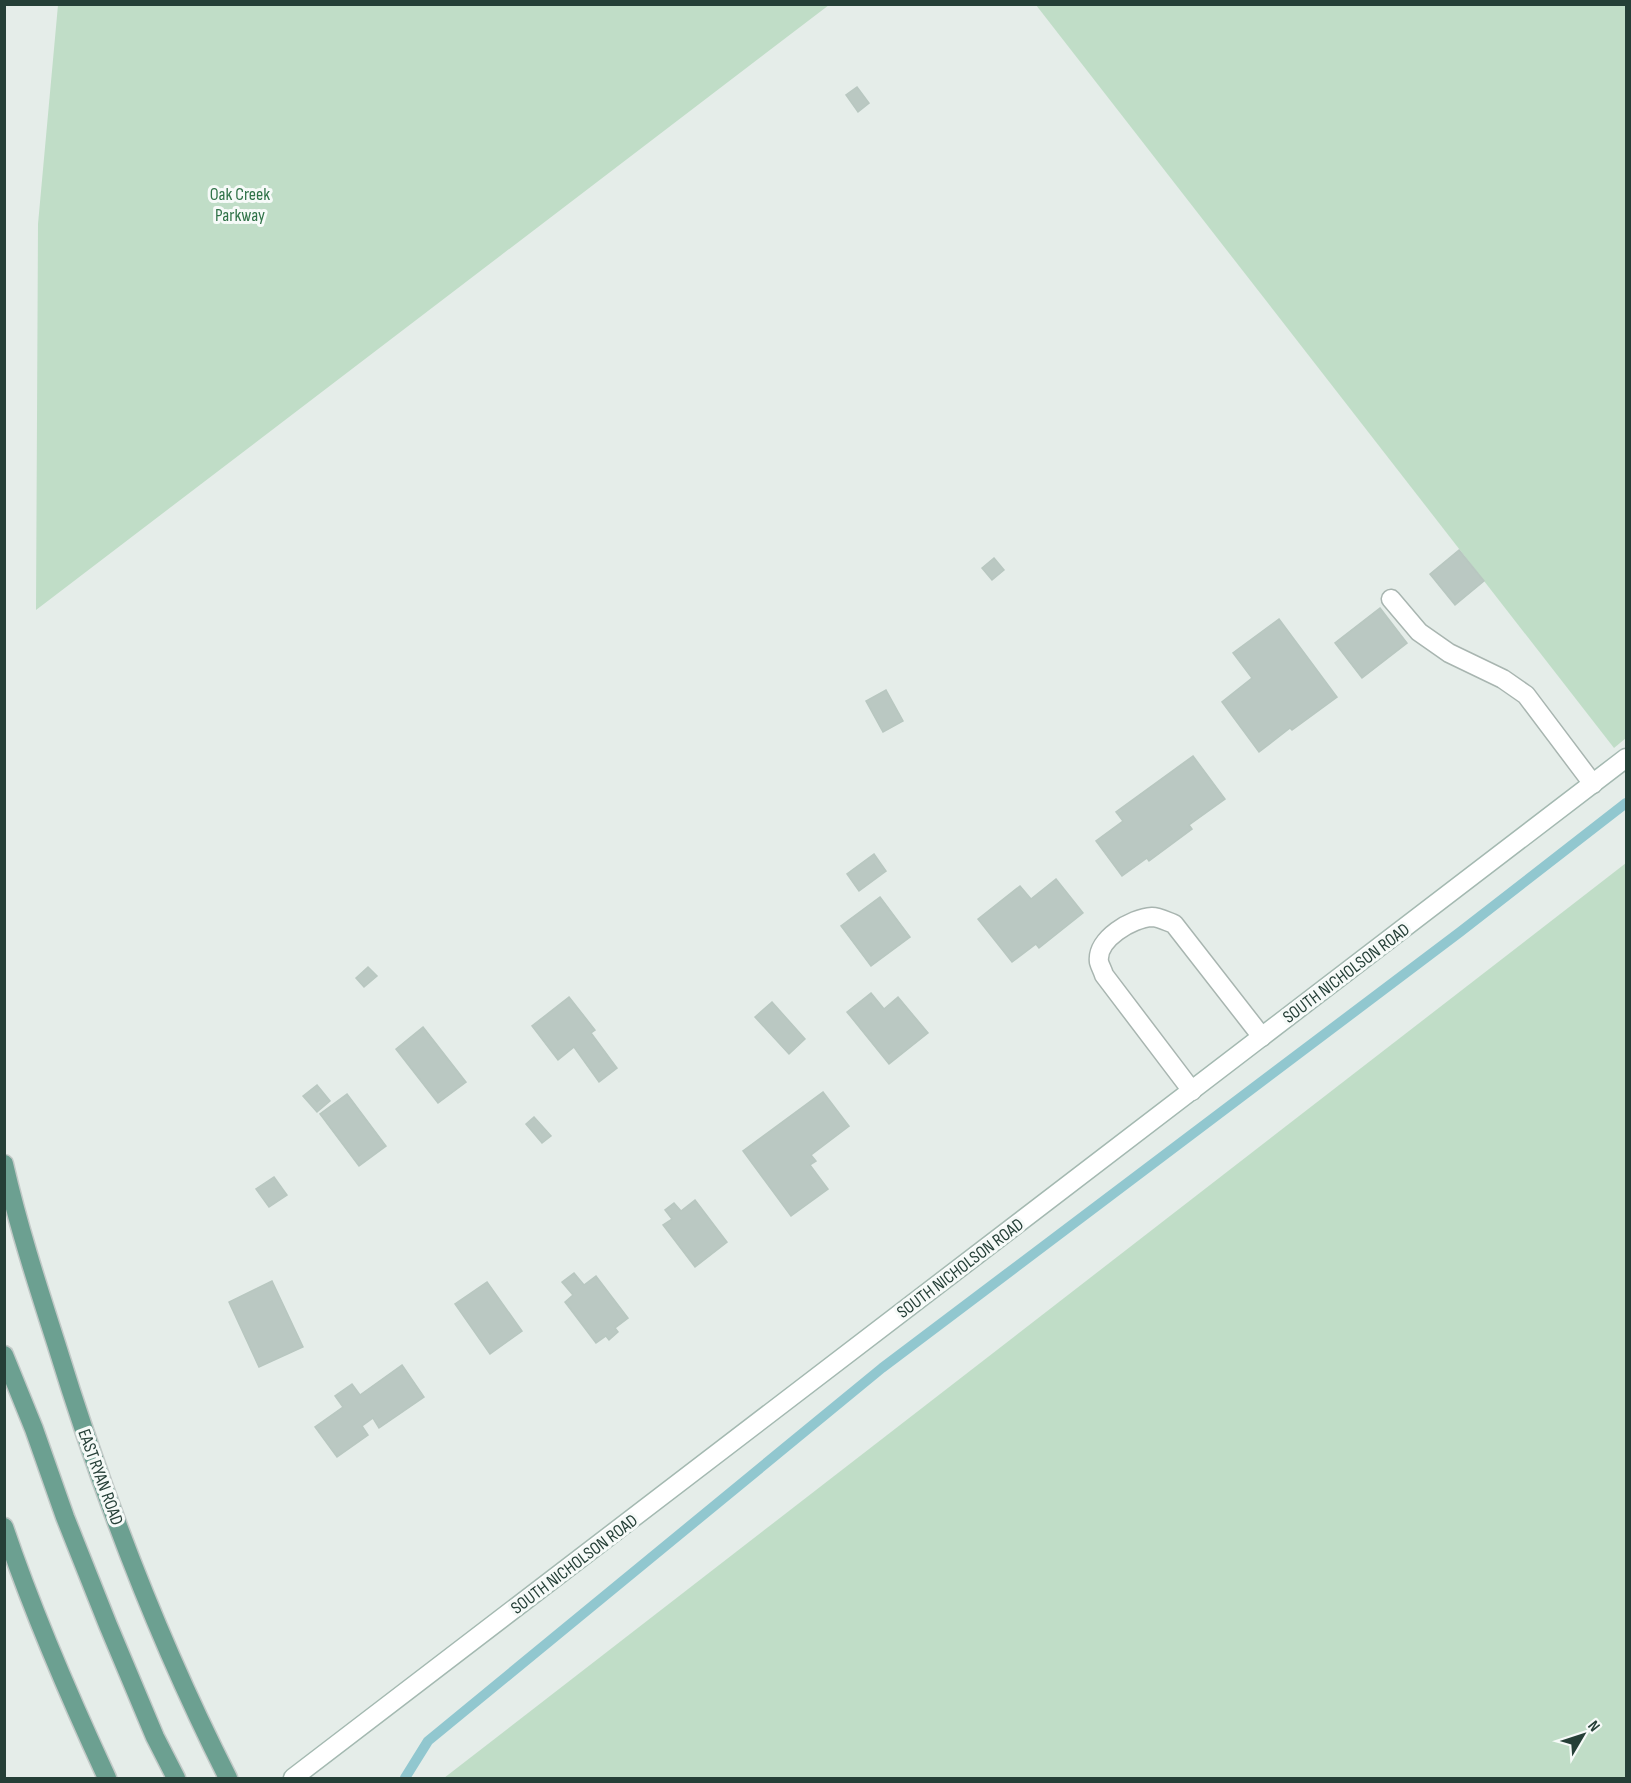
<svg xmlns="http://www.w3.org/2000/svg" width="1631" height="1783" font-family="'Sofia Sans Condensed',sans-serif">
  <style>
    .green { fill: #c0ddc7 }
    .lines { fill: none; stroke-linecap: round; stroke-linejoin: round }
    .stream { stroke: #91c7cf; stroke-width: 10 }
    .building { fill: #bac8c2; stroke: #b8c7c0; stroke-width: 1.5 }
    .lane-casing { stroke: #a8b5b0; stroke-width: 21 }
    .secondary-casing { stroke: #a4b9b1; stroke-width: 21 }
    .primary-casing { stroke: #c2c9c7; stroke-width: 21 }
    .lane { stroke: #fff; stroke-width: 18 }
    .secondary { stroke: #fff; stroke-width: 18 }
    .primary { stroke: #6ca091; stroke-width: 18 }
    .labels { text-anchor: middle; stroke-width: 6; stroke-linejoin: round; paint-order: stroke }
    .park-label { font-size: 18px; fill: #317349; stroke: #f6faf8 }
    .street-label { font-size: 18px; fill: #253f37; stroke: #f6faf8 }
  </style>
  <rect width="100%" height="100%" fill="#e5ede9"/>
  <!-- green -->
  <g class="green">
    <path d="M58 5V4L829 5 36 610 38 224Z"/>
    <path d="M1036 5H1626V738L1614 748Z"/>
    <path d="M1626 863V1778H444Z"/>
  </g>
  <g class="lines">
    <!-- stream -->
    <path class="stream" d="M405 1778 428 1741 882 1368 1460 932 1626 803"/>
  </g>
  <!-- building -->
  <g class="building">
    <path d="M857 87 869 103 858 112 846 95Z"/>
    <path d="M1459 550 1484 581 1455 605 1430 574Z"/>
    <path d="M994 558 1004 570 992 580 982 568Z"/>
    <path d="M1380 608 1407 643 1362 678 1335 643Z"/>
    <path d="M1279 619 1337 697 1292 730 1290 728 1259 752 1222 702 1252 678 1233 653Z"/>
    <path d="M886 690 903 721 883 732 866 701Z"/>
    <path d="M1193 756 1225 799 1189 825 1192 829 1149 861 1147 858 1122 876 1096 841 1123 821 1116 812Z"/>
    <path d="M874 854 886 871 859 891 847 874Z"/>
    <path d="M1056 879 1083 913 1039 948 1036 944 1012 962 978 919 1020 886 1031 899Z"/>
    <path d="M880 897 910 937 871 966 841 926Z"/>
    <path d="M368 967 377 976 364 987 356 978Z"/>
    <path d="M871 993 884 1009 898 997 928 1033 889 1064 847 1012Z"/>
    <path d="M569 997 595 1030 591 1033 617 1068 599 1082 574 1047 558 1060 532 1026Z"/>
    <path d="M772 1002 805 1039 789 1054 755 1017Z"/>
    <path d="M423 1027 466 1082 438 1103 396 1049Z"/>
    <path d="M317 1085 330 1101 317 1112 303 1096Z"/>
    <path d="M823 1092 849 1126 811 1155 816 1161 810 1165 828 1189 791 1216 743 1151Z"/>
    <path d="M347 1094 386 1146 359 1166 320 1114Z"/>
    <path d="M534 1117 551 1136 542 1143 526 1124Z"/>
    <path d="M274 1177 287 1195 269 1207 256 1189Z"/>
    <path d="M695 1200 727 1242 695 1267 663 1225 672 1219 665 1210 674 1203 681 1211Z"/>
    <path d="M574 1273 584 1285 596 1276 628 1318 615 1328 618 1332 609 1340 606 1336 596 1343 565 1302 573 1295 562 1282Z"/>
    <path d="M272 1281 303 1347 259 1367 229 1302Z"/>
    <path d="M487 1282 522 1331 490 1354 455 1304Z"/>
    <path d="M402 1365 424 1397 379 1428 373 1418 362 1426 368 1435 337 1457 315 1427 343 1407 335 1396 352 1384 360 1395Z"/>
  </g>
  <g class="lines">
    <!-- lane casing -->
    <g class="lane-casing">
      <g id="lane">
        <path d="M1391 599 1419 632 1449 653 1503 679 1526 695 1593 784"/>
        <path d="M1192 1091 1104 975C1103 971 1100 966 1099 962 1096 939 1132 918 1152 917 1159 917 1168 922 1174 924L1262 1037"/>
      </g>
    </g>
    <!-- secondary casing -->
    <g class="secondary-casing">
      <path id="secondary" d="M293 1778 1626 758"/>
    </g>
    <!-- primary casing -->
    <g class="primary-casing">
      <g id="primary">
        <path d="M4 1164C18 1225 37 1284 56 1343 102 1493 157 1638 228 1778"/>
        <path d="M4 1355 34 1429 65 1517 108 1625 155 1737 176 1778"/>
        <path d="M4 1527C33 1613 69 1696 107 1778"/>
      </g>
    </g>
    <!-- lane -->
    <use href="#lane" class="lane"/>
    <!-- secondary -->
    <use href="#secondary" class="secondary"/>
    <!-- primary -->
    <use href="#primary" class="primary"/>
  </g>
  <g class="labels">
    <!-- park labels -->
    <g class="park-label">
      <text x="240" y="200">Oak Creek<tspan x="240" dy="21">Parkway</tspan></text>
    </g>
    <!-- street labels -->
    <g class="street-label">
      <text transform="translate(1346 973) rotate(-37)" y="6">SOUTH NICHOLSON ROAD</text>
      <text transform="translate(960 1268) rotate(-37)" y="6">SOUTH NICHOLSON ROAD</text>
      <text transform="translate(101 1477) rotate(70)" y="6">EAST RYAN ROAD</text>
      <text transform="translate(574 1564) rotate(-37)" y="6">SOUTH NICHOLSON ROAD</text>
    </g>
  </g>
  <!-- border -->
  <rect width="1631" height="1783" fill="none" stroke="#253f37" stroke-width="12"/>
  <!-- north arrow -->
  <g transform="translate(1583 1735) rotate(51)" stroke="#f6faf8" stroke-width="4.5" paint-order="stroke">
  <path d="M0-4.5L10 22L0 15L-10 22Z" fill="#253f37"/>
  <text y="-9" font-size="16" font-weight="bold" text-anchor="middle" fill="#253f37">N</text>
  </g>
</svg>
